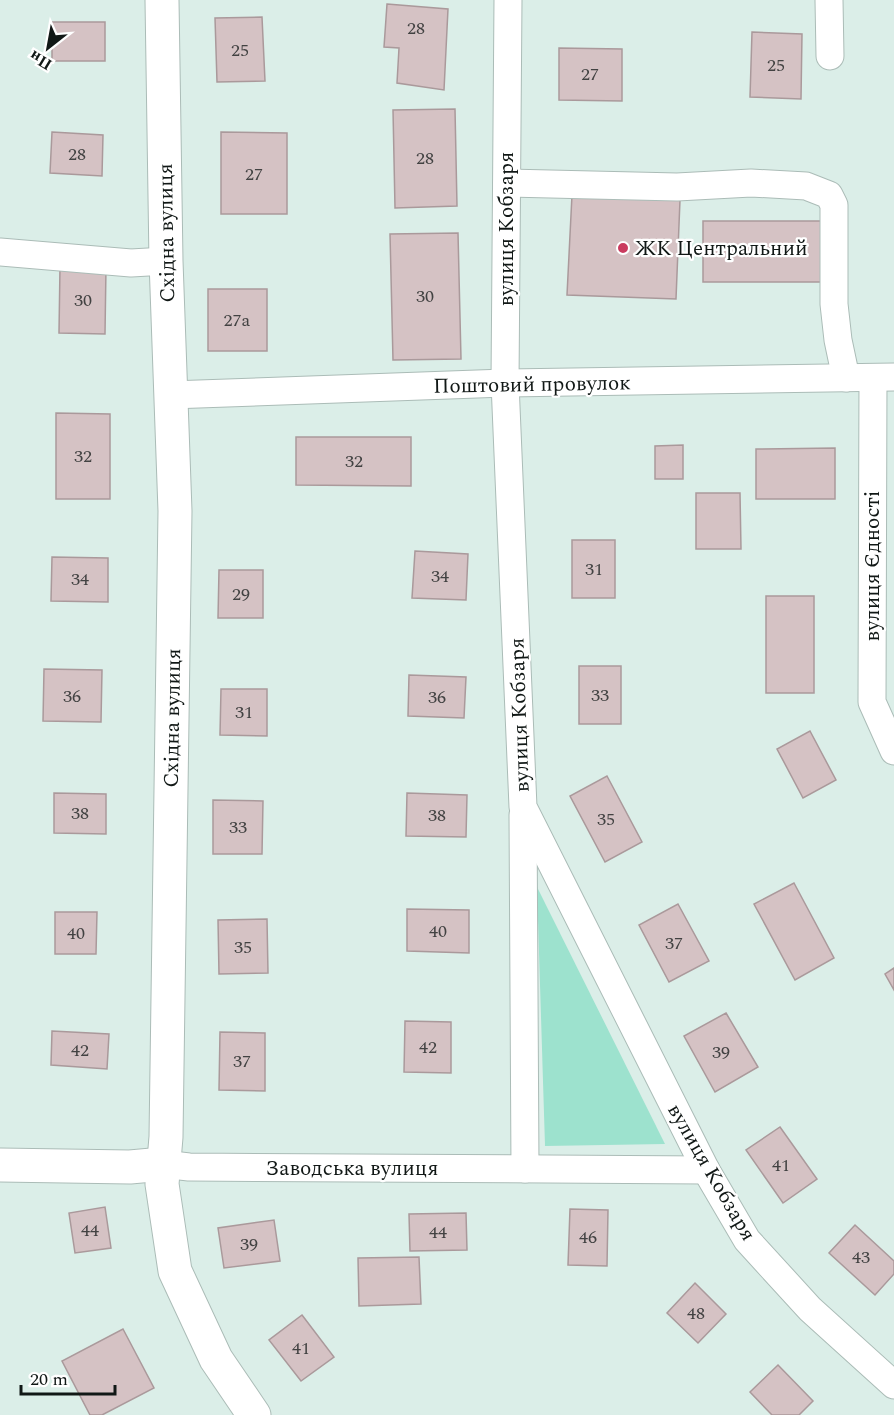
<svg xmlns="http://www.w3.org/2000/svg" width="894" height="1415" font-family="Spectral,serif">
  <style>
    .green { fill: #9de2ce }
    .building { fill: #d5c2c4; stroke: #aa999b; stroke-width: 1.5 }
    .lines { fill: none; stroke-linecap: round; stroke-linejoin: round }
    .minor-casing { stroke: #abbcb7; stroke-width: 29 }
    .tertiary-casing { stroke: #abbcb7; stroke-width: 35 }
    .minor { stroke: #fff; stroke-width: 27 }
    .tertiary { stroke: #fff; stroke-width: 33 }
    .poi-dot { fill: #ca3b5f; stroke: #fff; stroke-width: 2 }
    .labels { text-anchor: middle; stroke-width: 4.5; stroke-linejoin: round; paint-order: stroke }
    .number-label { font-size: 18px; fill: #424242 }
    .street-label { font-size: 21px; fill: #111816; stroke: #fff }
    .poi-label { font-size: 21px; fill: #111816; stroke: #fff; text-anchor: start }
  </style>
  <rect width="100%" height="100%" fill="#dbeee8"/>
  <!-- green -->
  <path class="green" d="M537 887 665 1144 545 1146Z"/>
  <!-- building -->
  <g class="building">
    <path d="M387 4 448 9 444 90 397 83 399 48 384 47Z"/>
    <path d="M262 17 265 81 217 82 215 18Z"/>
    <rect x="52" y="22" width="53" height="39"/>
    <path d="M752 32 802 34 801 99 750 97Z"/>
    <path d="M559 48 622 49V101L559 100Z"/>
    <path d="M455 109 457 206 395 208 393 110Z"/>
    <path d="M52 132 103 135 102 176 50 173Z"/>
    <path d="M221 132 287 133V214H221Z"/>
    <path d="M572 195 680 200 676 299 567 295Z"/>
    <rect x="703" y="221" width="126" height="61"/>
    <path d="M458 233 461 359 393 360 390 234Z"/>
    <path d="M60 267H106L105 334 59 333Z"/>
    <rect x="208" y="289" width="59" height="62"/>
    <path d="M56 413 110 414V499H56Z"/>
    <path d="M296 437H411V486L296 485Z"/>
    <path d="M683 445V479H655V446Z"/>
    <path d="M835 448V499H756V449Z"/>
    <path d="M696 493H740L741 549H696Z"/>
    <rect x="572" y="540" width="43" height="58"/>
    <path d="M415 551 468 554 466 600 412 598Z"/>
    <path d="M52 557 108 558V602L51 601Z"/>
    <path d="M219 570H263V618H218Z"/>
    <rect x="766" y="596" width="48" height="97"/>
    <rect x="579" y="666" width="42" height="58"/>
    <path d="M44 669 102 670 101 722 43 721Z"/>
    <path d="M409 675 466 677 464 718 408 716Z"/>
    <path d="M221 689H267V736L220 735Z"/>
    <path d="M810 731 836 780 803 798 777 749Z"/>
    <path d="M607 776 642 842 605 862 570 796Z"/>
    <path d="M54 793 106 794V834L54 833Z"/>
    <path d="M407 793 467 795 466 837 406 836Z"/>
    <path d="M213 800 263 801 262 854H213Z"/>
    <path d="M794 883 834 958 795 980 754 904Z"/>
    <path d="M678 904 709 961 669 982 639 925Z"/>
    <path d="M407 909 469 910V953L407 951Z"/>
    <path d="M55 912H97L96 954H55Z"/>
    <path d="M267 919 268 973 219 974 218 920Z"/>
    <path d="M894 968V990L885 974Z"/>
    <path d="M726 1013 758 1067 715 1092 684 1036Z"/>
    <path d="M405 1021 451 1022V1073L404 1072Z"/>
    <path d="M52 1031 109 1034 107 1069 51 1065Z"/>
    <path d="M220 1032 265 1033V1091L219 1090Z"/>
    <path d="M780 1127 817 1179 783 1203 746 1150Z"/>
    <path d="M105 1207 111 1248 75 1253 69 1213Z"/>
    <path d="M570 1209 608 1210 607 1266 568 1265Z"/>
    <path d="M466 1213 467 1250 410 1251 409 1214Z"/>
    <path d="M274 1220 280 1261 224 1268 218 1228Z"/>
    <path d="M855 1225 894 1261V1274L875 1295 829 1253Z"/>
    <path d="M419 1257 421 1304 359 1306 358 1258Z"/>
    <path d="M695 1283 726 1314 698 1343 667 1313Z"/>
    <path d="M302 1315 334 1357 301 1381 269 1340Z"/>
    <path d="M123 1329 154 1388 102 1415H90L62 1361Z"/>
    <path d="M778 1365 813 1401 799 1415H772L750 1392Z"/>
  </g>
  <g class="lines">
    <!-- minor casing -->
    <g class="minor-casing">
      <g id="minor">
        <path d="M508 0 505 383 523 807 706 1170 747 1240 810 1309 894 1385"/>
        <path d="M829 0 830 56"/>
        <path d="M507 183 677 187 751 183 806 186 829 195 834 205V304L838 340 846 378"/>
        <path d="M0 252 131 263 166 261"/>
        <path d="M873 378 872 702 894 751"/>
        <path d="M170 395 505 383 894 377"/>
        <path d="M523 815 525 1169"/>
        <path d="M163 1164 189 1167 706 1170"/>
      </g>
    </g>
    <!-- tertiary casing -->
    <g class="tertiary-casing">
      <g id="tertiary">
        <path d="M162 0 166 261 175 511 166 1137 162 1184 175 1271 216 1359 254 1415"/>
        <path d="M0 1165 130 1167 163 1164"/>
      </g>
    </g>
    <!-- minor -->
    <use href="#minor" class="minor"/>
    <!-- tertiary -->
    <use href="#tertiary" class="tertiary"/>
  </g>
  <!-- markers -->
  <circle class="poi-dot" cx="623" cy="248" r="6"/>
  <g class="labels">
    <!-- number labels -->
    <g class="number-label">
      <text x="416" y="34">28</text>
      <text x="240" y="56">25</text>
      <text x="776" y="71">25</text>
      <text x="590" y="80">27</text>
      <text x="77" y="160">28</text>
      <text x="425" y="164">28</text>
      <text x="254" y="180">27</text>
      <text x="425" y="302">30</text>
      <text x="83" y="306">30</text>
      <text x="237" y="326">27а</text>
      <text x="83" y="462">32</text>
      <text x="354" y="467">32</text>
      <text x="594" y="575">31</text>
      <text x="440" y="582">34</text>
      <text x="80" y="585">34</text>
      <text x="241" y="600">29</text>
      <text x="600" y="701">33</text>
      <text x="72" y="702">36</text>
      <text x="437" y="703">36</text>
      <text x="244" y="718">31</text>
      <text x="80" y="819">38</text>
      <text x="437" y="821">38</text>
      <text x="606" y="825">35</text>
      <text x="238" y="833">33</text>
      <text x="438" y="937">40</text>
      <text x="76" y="939">40</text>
      <text x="674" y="949">37</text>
      <text x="243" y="953">35</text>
      <text x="428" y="1053">42</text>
      <text x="80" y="1056">42</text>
      <text x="721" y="1058">39</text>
      <text x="242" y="1067">37</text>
      <text x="781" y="1171">41</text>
      <text x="90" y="1236">44</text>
      <text x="438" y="1238">44</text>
      <text x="588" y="1243">46</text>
      <text x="249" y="1250">39</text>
      <text x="861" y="1263">43</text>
      <text x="696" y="1319">48</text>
      <text x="301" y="1354">41</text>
    </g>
    <!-- street labels -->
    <g class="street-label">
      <text transform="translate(506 229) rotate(-90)" y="7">вулиця Кобзаря</text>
      <text transform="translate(166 233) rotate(-91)" y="7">Східна вулиця</text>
      <text transform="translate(532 384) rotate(-1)" y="7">Поштовий провулок</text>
      <text transform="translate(872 566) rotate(-90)" y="7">вулиця Єдності</text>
      <text transform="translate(519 715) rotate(-92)" y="7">вулиця Кобзаря</text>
      <text transform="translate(172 718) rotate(-89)" y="7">Східна вулиця</text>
      <text x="352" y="1175">Заводська вулиця</text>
      <text transform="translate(712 1172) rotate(60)" y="7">вулиця Кобзаря</text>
    </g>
    <!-- poi labels -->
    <g class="poi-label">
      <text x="635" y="255">ЖК Центральний</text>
    </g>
  </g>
  <!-- north arrow -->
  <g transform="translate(48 48) rotate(211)" stroke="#ffffff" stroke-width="4.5" paint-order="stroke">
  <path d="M0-4.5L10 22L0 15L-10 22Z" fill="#111816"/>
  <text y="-9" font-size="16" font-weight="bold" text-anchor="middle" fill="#111816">Пн</text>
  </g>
  <!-- scale -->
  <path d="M21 1385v9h94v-9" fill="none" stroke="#111816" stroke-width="3"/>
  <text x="30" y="1385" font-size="18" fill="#111816" stroke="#ffffff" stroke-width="4.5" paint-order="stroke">20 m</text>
</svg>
